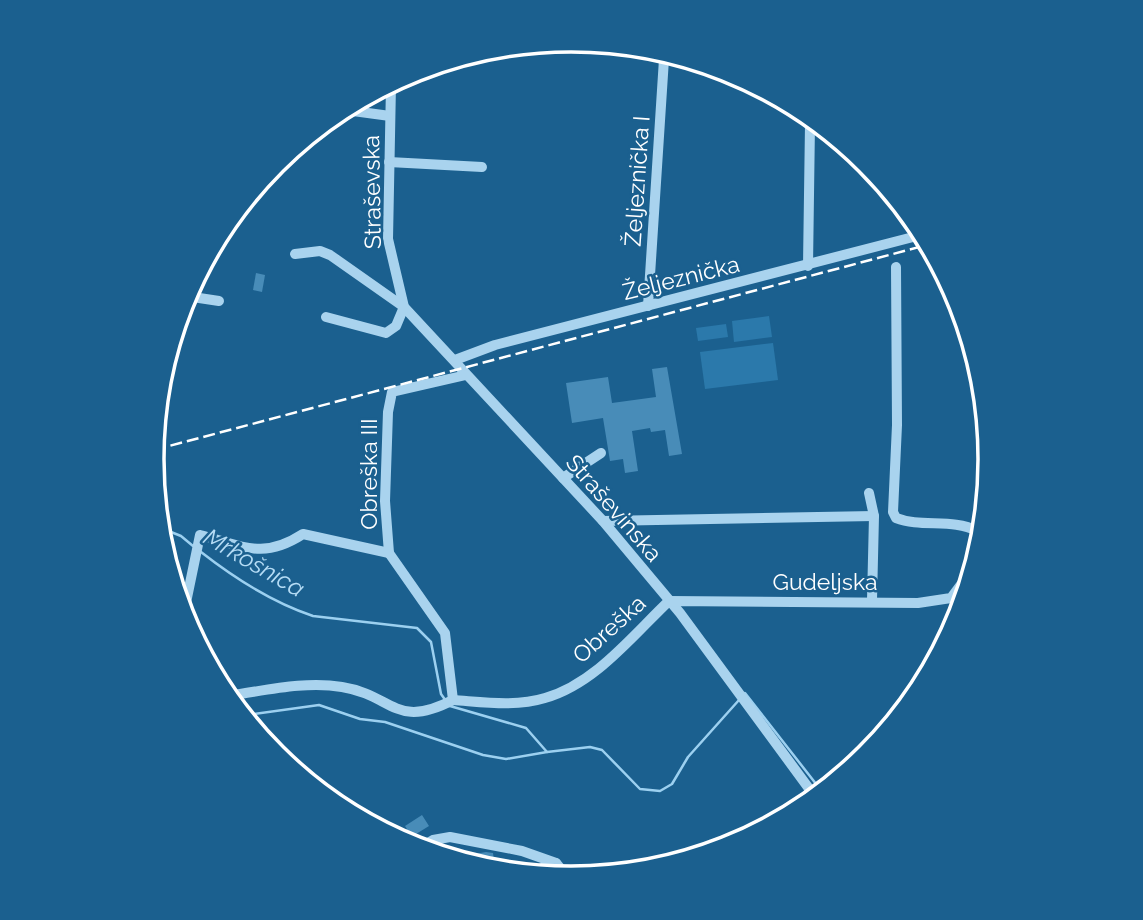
<svg xmlns="http://www.w3.org/2000/svg" width="1143" height="920" font-family="Raleway,sans-serif">
  <style>
    .green { fill: #2b79ab }
    .lines { fill: none; stroke-linecap: round; stroke-linejoin: round }
    .stream { stroke: #9cd0f0; stroke-width: 2.5 }
    .building { fill: #488cb8 }
    .minor { stroke: #a9d3ee; stroke-width: 10 }
    .rail { stroke: #fff; stroke-width: 2.5; stroke-dasharray: 12 5; stroke-linecap: butt }
    .labels { text-anchor: middle; stroke-width: 5; stroke-linejoin: round; paint-order: stroke }
    .street-label { font-size: 23px; fill: #fff; stroke: #1b608f }
    .water-label { font-size: 24px; font-style: italic; fill: #b5dcf5; stroke: #1b608f }
    .rim { fill: none; stroke: #fff; stroke-width: 3.5 }
  </style>
  <rect width="100%" height="100%" fill="#1b608f"/>
  <!-- green -->
  <g class="green">
    <path d="M769 316 772 337 734 342 732 321Z"/>
    <path d="M726 324 728 337 698 341 696 328Z"/>
    <path d="M773 343 778 380 705 389 700 352Z"/>
  </g>
  <g class="lines">
    <!-- stream -->
    <g class="stream">
      <path d="M166 530 181 536 193 546"/>
      <path d="M201 552C233 577 274 603 313 616L417 628 431 642 441 694 446 701"/>
      <path d="M744 695 745 693 820 789"/>
      <path d="M450 706 526 728 547 752 590 747 602 750 640 789 660 791 672 784 688 757 739 700"/>
      <path d="M247 715 319 705 360 719 385 722 483 755 506 759 547 752"/>
    </g>
  </g>
  <!-- building -->
  <g class="building">
    <path d="M256 273 265 275 262 292 253 290Z"/>
    <path d="M667 367 682 454 669 456 665 430 651 432 650 428 632 431 638 471 625 473 623 459 610 461 603 418 572 423 566 383 608 377 612 403 656 397 652 369Z"/>
    <path d="M422 815 429 826 403 842 393 836 407 829 405 826Z"/>
    <path d="M486 852 493 853 494 861 483 862 457 857Z"/>
  </g>
  <g class="lines">
    <!-- minor -->
    <g class="minor">
      <path d="M391 85 388 239 404 307 603 521 680 613 813 794"/>
      <path d="M353 111 390 116"/>
      <path d="M389 162 482 167"/>
      <path d="M295 254 320 251 330 255 404 307 396 326 386 333 326 317"/>
      <path d="M808 266 810 124"/>
      <path d="M896 267 897 425 893 512 896 518C921 528 953 518 977 531"/>
      <path d="M186 296 219 301"/>
      <path d="M648 306 664 59"/>
      <path d="M455 360 495 345 917 236"/>
      <path d="M563 478 601 453"/>
      <path d="M986 484 987 441"/>
      <path d="M869 493 874 516 872 600"/>
      <path d="M603 521 874 516"/>
      <path d="M183 617 200 535C243 546 263 560 303 534L389 553"/>
      <path d="M233 695C268 690 306 681 342 687 393 695 395 730 453 700"/>
      <path d="M453 700C483 702 516 707 545 698 595 684 633 635 669 601L918 603 951 598 969 574"/>
      <path d="M453 700 445 633 389 553 385 501 388 412 392 392 466 375"/>
      <path d="M418 849 433 840 450 837 522 851 556 863 569 879"/>
      <path d="M531 872 556 863"/>
    </g>
    <!-- rail -->
    <path class="rail" d="M154 450 923 246"/>
  </g>
  <g class="labels">
    <!-- street labels -->
    <g class="street-label">
      <text transform="translate(637 181) rotate(-86)" y="8">Željeznička I</text>
      <text transform="translate(372 192) rotate(-91)" y="8">Straševska</text>
      <text transform="translate(681 278) rotate(-14)" y="8">Željeznička</text>
      <text transform="translate(369 474) rotate(-90)" y="8">Obreška III</text>
      <text transform="translate(614 508) rotate(49)" y="8">Straševinska</text>
      <text x="825" y="590">Gudeljska</text>
      <text transform="translate(609 629) rotate(-42)" y="8">Obreška</text>
    </g>
    <!-- water labels -->
    <g class="water-label">
      <text transform="translate(254 563) rotate(30)" y="8">Mrkošnica</text>
    </g>
  </g>
  <!-- crop -->
  <path d="M0 0H1143V920H0ZM164 459a407 407 0 1 1 814 0a407 407 0 1 1-814 0Z" fill="#1b608f" fill-rule="evenodd"/>
  <path class="rim" d="M164 459a407 407 0 1 1 814 0a407 407 0 1 1-814 0Z"/>
</svg>
